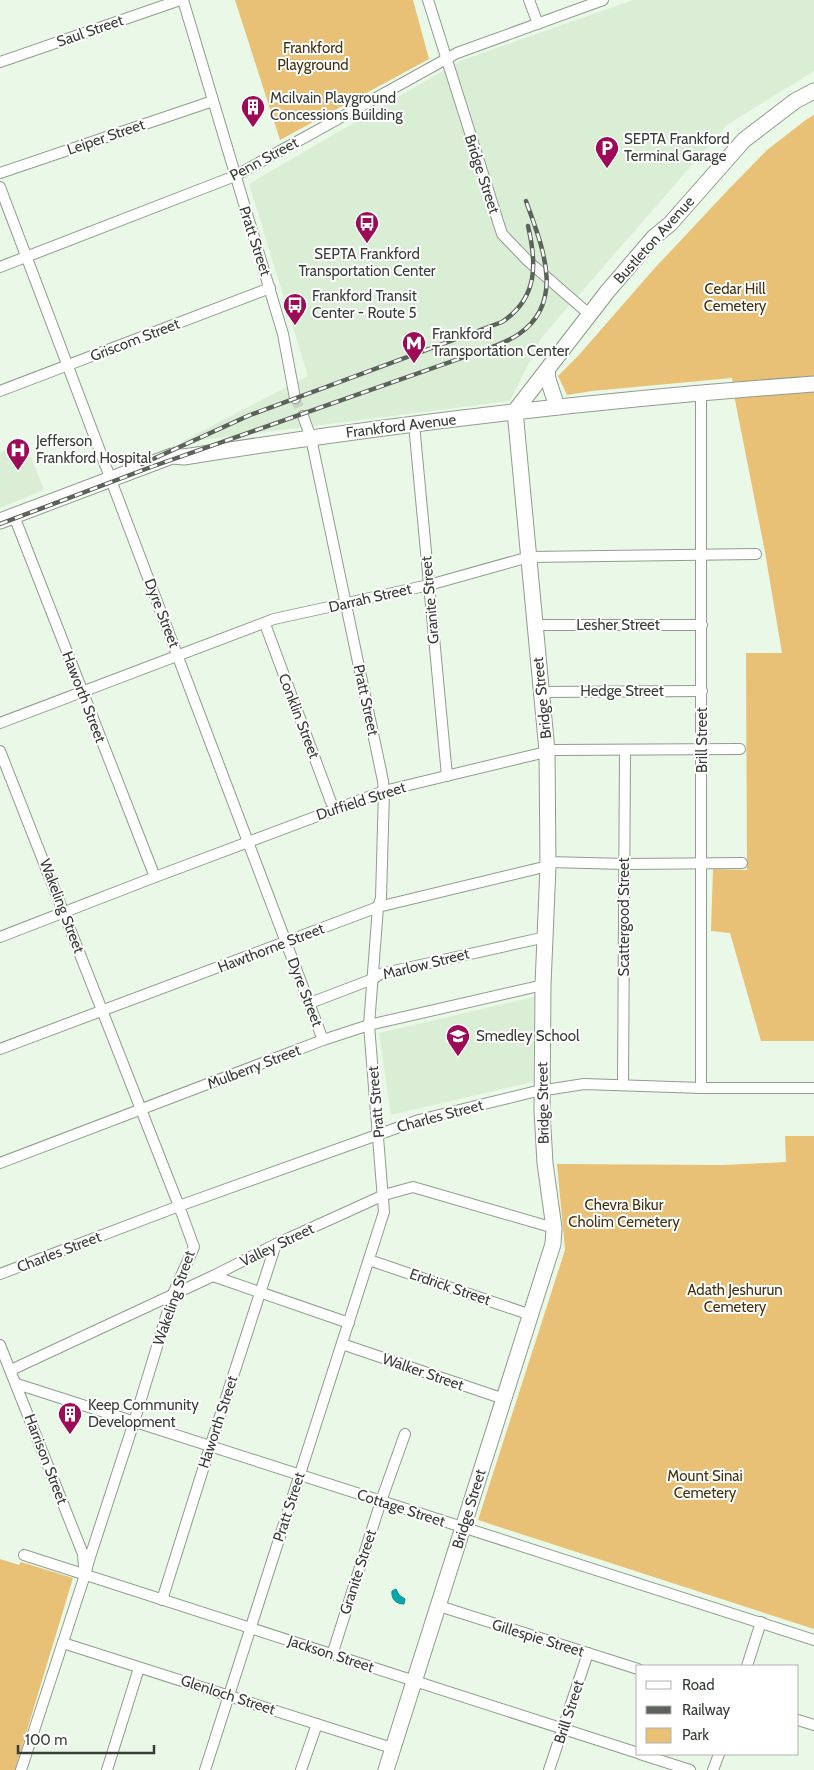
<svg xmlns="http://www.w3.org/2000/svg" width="814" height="1770" font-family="Cabin,sans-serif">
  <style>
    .built { fill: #daeed6 }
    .green { fill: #e8c177 }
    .water { fill: #02a9ac; stroke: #128989 }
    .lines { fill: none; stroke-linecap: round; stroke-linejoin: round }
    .street-tunnel { stroke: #c6d3c4; stroke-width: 10; stroke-dasharray: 10 5; stroke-linecap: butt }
    .street-casing { stroke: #8f9d8d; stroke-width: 12 }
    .secondary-casing { stroke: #8f9d8d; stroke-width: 17 }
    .street { stroke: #fff; stroke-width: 10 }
    .secondary { stroke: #fff; stroke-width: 15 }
    .rail-casing { stroke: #5b625a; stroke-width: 4.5 }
    .rail { stroke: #fff; stroke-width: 2.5; stroke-dasharray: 8; stroke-linecap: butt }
    .labels { text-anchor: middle; stroke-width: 4; stroke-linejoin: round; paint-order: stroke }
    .street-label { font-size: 15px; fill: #383e37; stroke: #fff }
    .park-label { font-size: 15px; fill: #43320d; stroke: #fff }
    .poi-label { font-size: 15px; fill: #383e37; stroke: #fff; text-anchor: start }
  </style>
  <rect width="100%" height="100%" fill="#eaf8e7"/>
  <!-- built -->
  <g class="built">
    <path d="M633 0H814V71L727 125 542 337 510 401 179 443 308 376 249 184 460 61Z"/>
    <path d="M25 442 44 490 0 508V452Z"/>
    <path d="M534 997 533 1082 391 1115 379 1033Z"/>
  </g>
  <!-- green -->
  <g class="green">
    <path d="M235 0H413L429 59 280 140Z"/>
    <path d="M814 115V1041H761L730 933 711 931 713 869 747 870 746 653H782L765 552 735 400 732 378 592 391 567 395 558 376 578 356 653 270 728 190 767 150 807 119Z"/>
    <path d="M785 1136H814V1629L478 1520 565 1250 557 1164 724 1165 786 1162Z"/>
    <path d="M0 1559 19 1565 21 1562 73 1578 15 1770H0Z"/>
  </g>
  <!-- water -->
  <path class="water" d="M396 1589 399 1595 405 1599 404 1604C396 1604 391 1599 392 1591Z"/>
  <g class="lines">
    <!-- street-tunnel -->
    <path class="street-tunnel" d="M295 398 303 416"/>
    <!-- street casing -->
    <g class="street-casing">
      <g id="street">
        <path d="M183 0 283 334 295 398"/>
        <path d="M428 0 502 234 528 261 589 314"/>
        <path d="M529 0 538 24"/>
        <path d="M0 62 180 0"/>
        <path d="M0 173 213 101"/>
        <path d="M0 187 323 1040"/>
        <path d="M0 267 235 176 457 53 603 0"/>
        <path d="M0 391 270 288"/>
        <path d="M414 424 447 776"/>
        <path d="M14 516 155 877"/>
        <path d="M265 624 331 802 335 808"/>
        <path d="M535 625H702"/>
        <path d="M542 692 702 691"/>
        <path d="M0 723 274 619 429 585 529 557 756 554"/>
        <path d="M0 751 179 1206 194 1247 173 1294 134 1422 90 1557 85 1575 21 1770"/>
        <path d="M548 862 625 864 742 863"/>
        <path d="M0 937 155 877 384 791 554 750 740 749"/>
        <path d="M310 1003 373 979 380 974 546 937"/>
        <path d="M0 1049 378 907 548 866"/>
        <path d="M623 1085 625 750"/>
        <path d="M701 1088V392"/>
        <path d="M0 1163 323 1040 369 1025 543 985"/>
        <path d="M369 1260 531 1315"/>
        <path d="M0 1274 179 1206 419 1120 533 1092 584 1084 701 1088H814"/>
        <path d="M213 1276 349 1323"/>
        <path d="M342 1344 504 1399"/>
        <path d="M0 1345 83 1554 84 1567"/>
        <path d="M11 1370 213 1276 276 1244 384 1195 413 1187 554 1228"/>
        <path d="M17 1384 814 1640"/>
        <path d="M24 1555 638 1753"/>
        <path d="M162 1600 210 1447 276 1244"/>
        <path d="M439 1606 638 1669"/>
        <path d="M63 1643 392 1748"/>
        <path d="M332 1655 381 1501 405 1434"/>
        <path d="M747 1666 761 1622"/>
        <path d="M798 1720 814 1725"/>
        <path d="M640 1754 690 1770"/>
        <path d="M107 1770 139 1668"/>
        <path d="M205 1770 384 1212 369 1025 378 907 381 898 384 791 383 781 311 438 303 416"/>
        <path d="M301 1770 317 1724"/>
        <path d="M549 1770 588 1653"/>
        <path d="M713 1770 719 1754"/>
      </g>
    </g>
    <!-- secondary casing -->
    <g class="secondary-casing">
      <g id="secondary">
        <path d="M547 370 548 379 557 407"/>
        <path d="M515 411 607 292 654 237 670 224 744 140 795 101 814 91"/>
        <path d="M0 521 172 456 184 457C393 424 603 399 814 384"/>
        <path d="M386 1770 553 1244 554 1228 545 1163 542 1111 543 985 548 866 547 751 515 411"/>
      </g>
    </g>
    <!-- street -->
    <use href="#street" class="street"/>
    <!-- secondary -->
    <use href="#secondary" class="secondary"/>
    <!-- rail casing -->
    <g class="rail-casing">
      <g id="rail">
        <path d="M142 464 250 415 502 322C538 298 537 264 528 226"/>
        <path d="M0 524 151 467 470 355C486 349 505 344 519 334 567 301 541 244 526 201"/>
      </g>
    </g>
    <!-- rail -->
    <use href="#rail" class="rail"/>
  </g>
  <!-- icons -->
  <defs>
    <g id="building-pin" transform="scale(1.25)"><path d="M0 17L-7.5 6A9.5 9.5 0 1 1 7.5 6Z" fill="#9d0a56" stroke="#fff"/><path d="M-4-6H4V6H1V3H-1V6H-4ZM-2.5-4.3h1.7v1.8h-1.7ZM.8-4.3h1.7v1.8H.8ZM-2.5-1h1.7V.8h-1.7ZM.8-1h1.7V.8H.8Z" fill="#fff"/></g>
    <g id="parking-pin" transform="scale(1.25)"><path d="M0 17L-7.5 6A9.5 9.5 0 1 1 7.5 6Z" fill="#9d0a56" stroke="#fff"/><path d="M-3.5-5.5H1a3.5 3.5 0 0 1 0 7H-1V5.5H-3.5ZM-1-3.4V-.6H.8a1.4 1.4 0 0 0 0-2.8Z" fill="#fff"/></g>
    <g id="bus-pin" transform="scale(1.25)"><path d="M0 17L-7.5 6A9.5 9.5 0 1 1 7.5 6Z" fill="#9d0a56" stroke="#fff"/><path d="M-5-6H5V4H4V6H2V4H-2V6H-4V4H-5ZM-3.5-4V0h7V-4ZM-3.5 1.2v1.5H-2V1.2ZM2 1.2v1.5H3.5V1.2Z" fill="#fff"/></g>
    <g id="metro-pin" transform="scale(1.25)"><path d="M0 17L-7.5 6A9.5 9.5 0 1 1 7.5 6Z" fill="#9d0a56" stroke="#fff"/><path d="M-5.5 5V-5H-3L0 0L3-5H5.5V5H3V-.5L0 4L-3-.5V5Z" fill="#fff"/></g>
    <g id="hospital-pin" transform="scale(1.25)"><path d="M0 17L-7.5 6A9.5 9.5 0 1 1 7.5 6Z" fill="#9d0a56" stroke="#fff"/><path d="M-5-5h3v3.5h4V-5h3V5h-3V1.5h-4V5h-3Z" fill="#fff"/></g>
    <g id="school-pin" transform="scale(1.25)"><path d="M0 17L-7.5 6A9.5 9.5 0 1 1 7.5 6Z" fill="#9d0a56" stroke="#fff"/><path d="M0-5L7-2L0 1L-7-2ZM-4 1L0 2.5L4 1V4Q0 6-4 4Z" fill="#fff"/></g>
  </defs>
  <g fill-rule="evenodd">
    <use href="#building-pin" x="253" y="107"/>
    <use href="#parking-pin" x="607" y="148"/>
    <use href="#bus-pin" x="367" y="223"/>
    <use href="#bus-pin" x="295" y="305"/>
    <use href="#metro-pin" x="414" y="343"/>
    <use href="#hospital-pin" x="18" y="450"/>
    <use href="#school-pin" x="458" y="1036"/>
    <use href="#building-pin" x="70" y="1414"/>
  </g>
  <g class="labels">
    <!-- street labels -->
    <g class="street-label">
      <text transform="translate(90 31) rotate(-19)" y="5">Saul Street</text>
      <text transform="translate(106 137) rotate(-19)" y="5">Leiper Street</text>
      <text transform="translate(264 159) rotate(-28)" y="5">Penn Street</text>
      <text transform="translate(482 174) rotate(72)" y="5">Bridge Street</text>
      <text transform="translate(654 240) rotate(-48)" y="5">Bustleton Avenue</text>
      <text transform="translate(255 241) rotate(72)" y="5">Pratt Street</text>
      <text transform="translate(135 340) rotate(-21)" y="5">Griscom Street</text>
      <text transform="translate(401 426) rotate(-7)" y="5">Frankford Avenue</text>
      <text transform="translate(370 598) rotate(-13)" y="5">Darrah Street</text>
      <text transform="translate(430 600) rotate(-95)" y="5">Granite Street</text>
      <text transform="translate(162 613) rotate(69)" y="5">Dyre Street</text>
      <text x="618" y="630">Lesher Street</text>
      <text x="622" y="696">Hedge Street</text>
      <text transform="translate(84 697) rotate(69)" y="5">Haworth Street</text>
      <text transform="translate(542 698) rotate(-96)" y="5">Bridge Street</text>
      <text transform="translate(366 700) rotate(78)" y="5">Pratt Street</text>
      <text transform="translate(299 716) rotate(69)" y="5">Conklin Street</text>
      <text transform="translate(702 740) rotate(-90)" y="5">Brill Street</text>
      <text transform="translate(361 801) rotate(-18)" y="5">Duffield Street</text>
      <text transform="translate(62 906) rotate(69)" y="5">Wakeling Street</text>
      <text transform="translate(624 917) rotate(-90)" y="5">Scattergood Street</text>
      <text transform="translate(271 948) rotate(-21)" y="5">Hawthorne Street</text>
      <text transform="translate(426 964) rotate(-14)" y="5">Marlow Street</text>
      <text transform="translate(305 992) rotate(69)" y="5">Dyre Street</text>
      <text transform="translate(254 1067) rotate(-21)" y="5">Mulberry Street</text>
      <text transform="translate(376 1102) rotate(-95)" y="5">Pratt Street</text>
      <text transform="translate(543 1103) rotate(-91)" y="5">Bridge Street</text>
      <text transform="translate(440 1116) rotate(-15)" y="5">Charles Street</text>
      <text transform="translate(277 1245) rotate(-26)" y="5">Valley Street</text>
      <text transform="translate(59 1252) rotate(-21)" y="5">Charles Street</text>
      <text transform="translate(450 1287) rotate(19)" y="5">Erdrick Street</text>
      <text transform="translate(174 1298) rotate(-71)" y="5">Wakeling Street</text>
      <text transform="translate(423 1372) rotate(19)" y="5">Walker Street</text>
      <text transform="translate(218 1422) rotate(-72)" y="5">Haworth Street</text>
      <text transform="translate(46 1459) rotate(69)" y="5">Harrison Street</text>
      <text transform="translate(289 1507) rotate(-72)" y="5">Pratt Street</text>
      <text transform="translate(401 1508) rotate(18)" y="5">Cottage Street</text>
      <text transform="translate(469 1509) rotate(-73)" y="5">Bridge Street</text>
      <text transform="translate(358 1572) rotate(-72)" y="5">Granite Street</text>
      <text transform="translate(538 1638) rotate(17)" y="5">Gillespie Street</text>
      <text transform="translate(331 1654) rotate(18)" y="5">Jackson Street</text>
      <text transform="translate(228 1695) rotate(18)" y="5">Glenloch Street</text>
      <text transform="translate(569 1712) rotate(-72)" y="5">Brill Street</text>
    </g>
    <!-- park labels -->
    <g class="park-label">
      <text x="313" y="53">Frankford<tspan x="313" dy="17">Playground</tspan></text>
      <text x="735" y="294">Cedar Hill<tspan x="735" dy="17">Cemetery</tspan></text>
      <text x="624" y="1210">Chevra Bikur<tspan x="624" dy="17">Cholim Cemetery</tspan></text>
      <text x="735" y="1295">Adath Jeshurun<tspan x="735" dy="17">Cemetery</tspan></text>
      <text x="705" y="1481">Mount Sinai<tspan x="705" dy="17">Cemetery</tspan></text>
    </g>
    <!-- poi labels -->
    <g class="poi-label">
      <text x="270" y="103">Mcilvain Playground<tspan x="270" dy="17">Concessions Building</tspan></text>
      <text x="624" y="144">SEPTA Frankford<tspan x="624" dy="17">Terminal Garage</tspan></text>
      <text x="367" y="259" text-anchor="middle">SEPTA Frankford<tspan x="367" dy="17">Transportation Center</tspan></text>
      <text x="312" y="301">Frankford Transit<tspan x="312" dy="17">Center - Route 5</tspan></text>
      <text x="432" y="339">Frankford<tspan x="432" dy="17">Transportation Center</tspan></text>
      <text x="36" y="446">Jefferson<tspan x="36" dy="17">Frankford Hospital</tspan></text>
      <text x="476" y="1041">Smedley School</text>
      <text x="88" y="1410">Keep Community<tspan x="88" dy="17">Development</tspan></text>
    </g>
  </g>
  <!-- legend -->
  <rect x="636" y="1665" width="162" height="90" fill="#ffffff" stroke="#afb2af"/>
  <rect x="646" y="1681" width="25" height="8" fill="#ffffff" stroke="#afb2af"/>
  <text x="682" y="1690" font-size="15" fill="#383e37">Road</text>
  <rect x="646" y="1706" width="25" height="8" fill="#5b625a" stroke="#afb2af"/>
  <text x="682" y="1715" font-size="15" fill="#383e37">Railway</text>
  <rect x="646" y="1728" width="25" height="15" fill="#e8c177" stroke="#afb2af"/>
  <text x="682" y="1740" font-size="15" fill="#383e37">Park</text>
  <!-- scale -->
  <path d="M18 1745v8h136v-8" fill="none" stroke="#383e37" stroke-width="2.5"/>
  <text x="25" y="1745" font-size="15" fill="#383e37" stroke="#ffffff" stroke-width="4" paint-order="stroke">100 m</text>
</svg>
